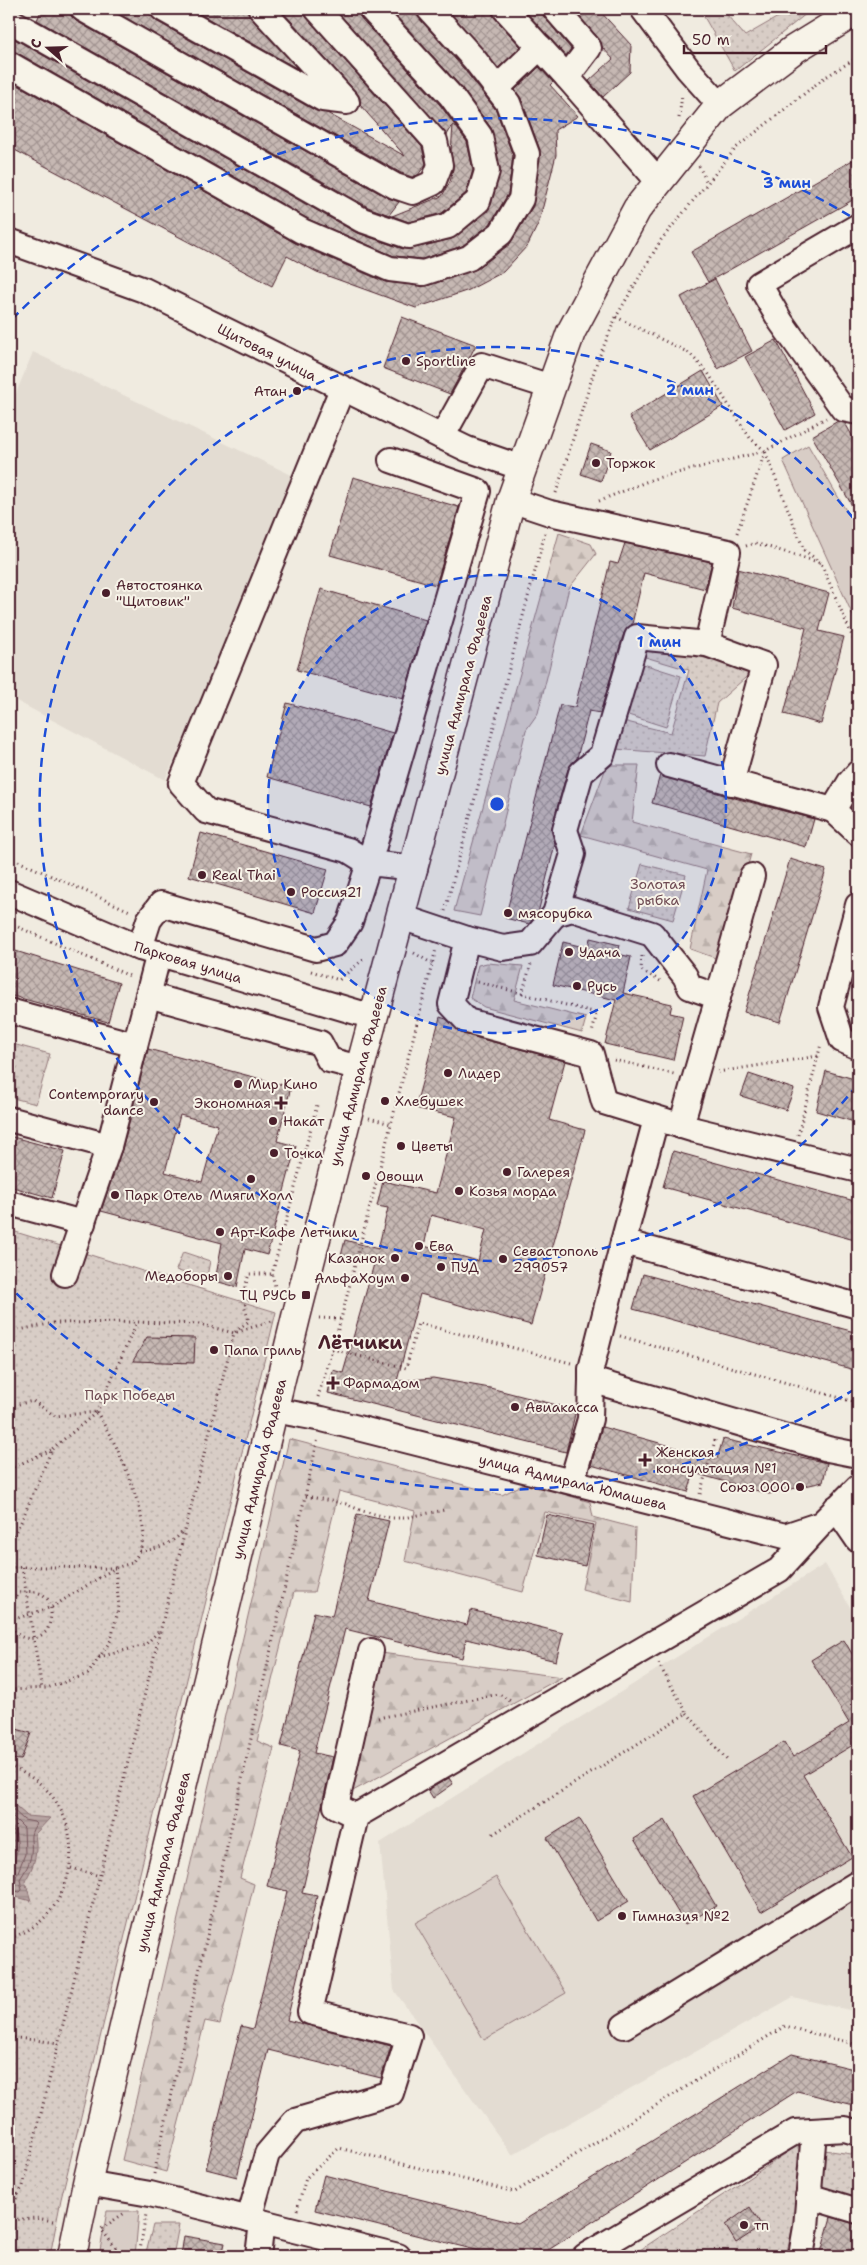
<svg xmlns="http://www.w3.org/2000/svg" width="867" height="2265" font-family="'Shantell Sans',sans-serif">
  <style>
    .built { fill: #e3dcd2 }
    .grass { fill: #d8cdc6; stroke: #917678 }
    .forest { fill: url(#forest-firs); stroke: #917678 }
    .park { fill: url(#park-dots); stroke: #917678 }
    .water { fill: url(#water-rules); stroke: #8b6f72 }
    .lines { fill: none; stroke-linecap: round; stroke-linejoin: round }
    .shore { stroke: #76545b; stroke-width: 1 }
    .building { fill: url(#building-cross-hatch); stroke: #4a1f2b; fill-rule: evenodd }
    .minor-casing { stroke: #4a1f2b; stroke-width: 28 }
    .major-casing { stroke: #4a1f2b; stroke-width: 31 }
    .path { stroke: #4a1f2b; stroke-width: 3; stroke-dasharray: 1 4; stroke-linecap: butt }
    .minor { stroke: #f7f3e8; stroke-width: 24 }
    .major { stroke: #f7f3e8; stroke-width: 28 }
    .ring { fill: none; stroke: #1d4ed8; stroke-width: 2.5; stroke-dasharray: 9 6 }
    .poi-dot { fill: #4a1f2b; stroke: #f7f3e8; stroke-width: 2 }
    .labels { text-anchor: middle; stroke-width: 4; stroke-linejoin: round; paint-order: stroke }
    .street-label { font-size: 14px; fill: #4a1f2b; stroke: #f7f3e8 }
    .poi-label { font-size: 14px; fill: #4a1f2b; stroke: #f7f3e8; text-anchor: start }
    .park-label { font-size: 14px; fill: #6e4a52; stroke: #f7f3e8 }
    .district-label { font-size: 19px; font-weight: bold; fill: #4a1f2b; stroke: #f7f3e8 }
    .centre { fill: #1d4ed8; stroke: #f7f3e8; stroke-width: 2.5 }
    .ring-label { font-size: 15px; text-anchor: middle; font-weight: bold; fill: #1d4ed8; stroke: #f7f3e8; stroke-width: 4; stroke-linejoin: round; paint-order: stroke }
  </style>
  <defs>
    <pattern id="forest-firs" width="22" height="20" patternUnits="userSpaceOnUse" patternTransform="scale(1.25)"><rect width="22" height="20" fill="#d8cdc6"/><path d="M5 1l3.5 6h-7zM16 11l3.5 6h-7z" fill="#bbb0aa"/></pattern>
    <pattern id="park-dots" width="8" height="8" patternUnits="userSpaceOnUse" patternTransform="scale(1.25)"><rect width="8" height="8" fill="#d8cdc6"/><path d="M2 2h.1M6 6h.1" fill="none" stroke="#bbb0aa" stroke-width="1.8" stroke-linecap="round"/></pattern>
    <pattern id="water-rules" width="6" height="5" patternUnits="userSpaceOnUse" patternTransform="scale(1.25)"><rect width="6" height="5" fill="#b7a4a2"/><path d="M0 2.5h6" fill="none" stroke="#978584"/></pattern>
    <pattern id="building-cross-hatch" width="8" height="8" patternUnits="userSpaceOnUse" patternTransform="scale(1.25)"><rect width="8" height="8" fill="#c6b8b3"/><path d="M0 0l8 8M0 8l8-8" fill="none" stroke="#a39592"/></pattern>
  </defs>
  <rect width="100%" height="100%" fill="#f0ebe0"/>
  <filter id="ink" filterUnits="userSpaceOnUse"><feTurbulence type="fractalNoise" baseFrequency=".02" numOctaves="2"/><feDisplacementMap in="SourceGraphic" scale="10" xChannelSelector="R" yChannelSelector="G"/><feConvolveMatrix kernelMatrix="1 2 1 2 8 2 1 2 1" color-interpolation-filters="sRGB"/></filter>
  <g filter="url(#ink)">
    <!-- built -->
    <g class="built">
      <path d="M33 352 300 479 165 780 9 697V410Z"/>
      <path d="M825 1564 858 1621V2012L793 1997 512 2155 394 1990 380 1843Z"/>
    </g>
    <!-- grass -->
    <g class="grass">
      <path d="M808 445 848 514 858 516V627L783 460Z"/>
      <path d="M496 1877 566 1993 484 2040 415 1923Z"/>
      <path d="M107 2211H139L135 2256H99Z"/>
    </g>
    <!-- forest -->
    <g class="forest">
      <path d="M559 533 591 544 596 554 569 588 538 713 526 730 480 916 454 911Z"/>
      <path d="M607 765H639L632 822 751 854 721 960 690 949 707 870 581 835Z"/>
      <path d="M487 963 523 966 514 1000 586 1018 582 1033 484 1007 470 998 478 965Z"/>
      <path d="M289 1439 502 1495 526 1483 590 1502 593 1517 635 1528 632 1602 582 1589 596 1523 545 1512 523 1592 405 1561 415 1511 339 1491 314 1592H294L257 1741 274 1748 240 1878 254 1884 220 2024 205 2021 166 2172 122 2160Z"/>
      <path d="M381 1653 562 1677 351 1792Z"/>
    </g>
    <!-- park -->
    <g class="park">
      <path d="M711 9H722L745 36 792 9H812L735 71 703 15Z"/>
      <path d="M647 644 754 670 717 703 705 756 615 749 623 721 671 733 689 670 642 656Z"/>
      <path d="M640 663 681 676 666 727 625 714Z"/>
      <path d="M642 864 686 875 673 920 629 908Z"/>
      <path d="M9 1043 50 1054 36 1104 9 1097Z"/>
      <path d="M9 1230 276 1312 61 2199 50 2256H9Z"/>
      <path d="M183 1252 210 1261 206 1281 176 1270Z"/>
      <path d="M797 2146 858 2155V2202L802 2187 786 2256H631Z"/>
      <path d="M153 2225H179L173 2256H145Z"/>
    </g>
    <!-- water -->
    <path class="water" d="M9 1800 27 1816 50 1818 35 1834C38 1852 35 1865 25 1881L31 1901 9 1895Z"/>
    <g class="lines">
      <!-- shore -->
      <g class="shore">
        <path d="M9 1806 24 1820 34 1822 36 1824C27 1838 33 1838 31 1854 30 1864 25 1871 20 1879L22 1890 20 1892 9 1890"/>
        <path d="M9 1813 24 1828 25 1854 14 1882 9 1883"/>
        <path d="M9 1824C22 1839 18 1855 9 1872"/>
      </g>
    </g>
    <!-- building -->
    <g class="building">
      <path d="M42 9H69L71 16 76 21 388 198 399 202 389 215 368 207 37 20Z"/>
      <path d="M110 9H149L151 16 156 21 316 111 327 113 405 156 360 105 357 93 280 9H304L307 18 422 147 426 164 418 175 412 177 401 173Z"/>
      <path d="M191 9H248L251 18 298 69Z"/>
      <path d="M335 9H358L361 18 440 105 467 142 473 170 466 193 442 213 409 222 392 216 442 196 450 182 453 169 451 152 453 125 447 135Z"/>
      <path d="M389 9H416L419 18 463 68 496 110 513 156 508 194 490 224 462 246 422 259 394 256 308 219 16 52 9 50V36L355 232 403 249H411L452 239 487 212 491 205 500 168 491 128 461 87Z"/>
      <path d="M447 9H492L495 18 521 47 498 68Z"/>
      <path d="M523 9H542L545 18 571 49 566 56Z"/>
      <path d="M573 9H598L631 45 630 72 603 97 589 81 613 59 602 47 599 39Z"/>
      <path d="M539 67 553 82 550 85 578 116 555 130 556 155 539 222 528 245 503 272 469 290 416 308 317 272 287 256 272 286 9 147V80L297 244 385 282 427 286 477 269 510 244 533 206 540 150 521 98 515 90Z"/>
      <path d="M858 157V197L708 282 691 252Z"/>
      <path d="M715 279 752 351 718 369 681 297Z"/>
      <path d="M402 317 476 345 450 394 383 368Z"/>
      <path d="M776 340 815 413 785 430 745 357Z"/>
      <path d="M703 371 723 406 650 450 629 416Z"/>
      <path d="M838 421 845 423 858 446V516L812 436Z"/>
      <path d="M591 444 611 451 601 481 581 474Z"/>
      <path d="M353 477 459 507 436 585 330 555Z"/>
      <path d="M625 543 712 562 705 589 644 573 632 624 624 633 600 713 589 711 577 758 568 769 552 826 555 844 538 913 529 924 505 918 560 705 575 707 610 562 618 564Z"/>
      <path d="M738 569 829 593 819 631 844 637 821 724 784 714 806 628 732 608Z"/>
      <path d="M321 589 426 620 403 699 297 670Z"/>
      <path d="M287 703 393 733 371 807 267 777Z"/>
      <path d="M660 775 727 796 814 819 806 847 652 803Z"/>
      <path d="M201 833 328 869 315 913 189 876Z"/>
      <path d="M790 859 826 870 780 1022 744 1012Z"/>
      <path d="M590 938 620 945 618 954 631 957 623 993 672 1004 670 1013 683 1016 673 1060 605 1044 616 1000 553 985 563 942 588 948Z"/>
      <path d="M9 949 119 983 108 1022 9 995Z"/>
      <path d="M440 1017 446 1019 463 1034 565 1061 549 1120 585 1130 531 1325 420 1294 397 1381 433 1378 490 1388 576 1410 566 1452 328 1393 333 1370 343 1373 374 1264 341 1256 345 1240 378 1249 388 1208 377 1206 383 1181 436 1193 456 1117 415 1108ZM431 1215 486 1230 478 1261 424 1246Z"/>
      <path d="M148 1049 291 1087 277 1141 296 1146 267 1255 245 1249 237 1287 215 1281 222 1243 101 1211 122 1149ZM180 1115 218 1125 202 1182 165 1172Z"/>
      <path d="M826 1071 858 1080V1123L816 1111Z"/>
      <path d="M749 1074 794 1089 786 1110 741 1096Z"/>
      <path d="M9 1136 65 1151 52 1198 9 1186Z"/>
      <path d="M673 1151 858 1202V1241L663 1187Z"/>
      <path d="M643 1274 858 1333V1371L633 1309Z"/>
      <path d="M147 1337 195 1338 194 1363 133 1361Z"/>
      <path d="M602 1427 717 1459 723 1439 827 1463 823 1482 769 1494 694 1473 688 1492 591 1465Z"/>
      <path d="M357 1514 389 1521 369 1601 467 1625 471 1610 563 1633 556 1661 466 1639 462 1658 345 1629 314 1753 333 1757 302 1893 317 1896 287 2020 391 2046 381 2078 268 2050 237 2177 206 2169 241 2026 253 2029 287 1891 267 1886 300 1751 281 1746 314 1612 332 1616Z"/>
      <path d="M547 1515 594 1525 585 1566 538 1555Z"/>
      <path d="M844 1640 858 1664V1742L803 1775 852 1857 761 1912 693 1796 784 1742 793 1757 849 1723 811 1660Z"/>
      <path d="M9 1727 31 1733 21 1760 9 1759Z"/>
      <path d="M449 1778 453 1784 433 1798 428 1790Z"/>
      <path d="M579 1818 629 1901 596 1921 547 1838Z"/>
      <path d="M665 1820 716 1906 685 1924 634 1839Z"/>
      <path d="M792 2054 858 2070V2106L797 2091 539 2256H500L315 2210 324 2175 518 2224Z"/>
      <path d="M750 2207 762 2226 736 2243 725 2225Z"/>
      <path d="M831 2217 858 2224V2256H820Z"/>
      <path d="M184 2236 225 2243 222 2256H181Z"/>
    </g>
    <g class="lines">
      <!-- minor casing -->
      <g class="minor-casing">
        <g id="minor">
          <path d="M83 9 395 186 413 192 433 183 440 165 435 141 317 9"/>
          <path d="M163 9 323 99 347 102 261 9"/>
          <path d="M505 9 567 77"/>
          <path d="M555 9 589 48 567 77 659 182"/>
          <path d="M643 9 688 69 720 105"/>
          <path d="M9 20 362 220 408 236 448 226 478 201 487 171 480 136 451 96 371 9"/>
          <path d="M9 64 302 231 390 269 423 273 469 258 501 233 521 199 527 154 508 103 474 59 429 9"/>
          <path d="M497 88 540 47"/>
          <path d="M858 226 759 284 781 322 843 409 858 412"/>
          <path d="M9 241 144 290 442 437 467 449 522 468"/>
          <path d="M342 389 181 783 206 811 348 850 369 863 478 491 391 460"/>
          <path d="M442 437 482 365 551 387"/>
          <path d="M511 500 550 513 728 552 707 644"/>
          <path d="M669 765 833 810 850 782 858 773"/>
          <path d="M731 783 764 665 707 644 637 637 602 755 581 773 565 830 573 854 555 914 530 944 503 948 467 939 451 1004 467 1021 591 1054 604 1102 695 1130 858 1170"/>
          <path d="M833 810 858 833"/>
          <path d="M9 892 140 948 373 1017"/>
          <path d="M858 905 831 1007 842 1040 858 1047"/>
          <path d="M555 914 572 909 652 934 685 976 690 987 718 997 681 1126"/>
          <path d="M401 917 467 939"/>
          <path d="M140 948 149 920 161 904 316 949 335 944 350 922 369 863 415 868"/>
          <path d="M148 995 320 1043 329 1060 360 1068"/>
          <path d="M718 997 752 876"/>
          <path d="M9 1011 135 1045"/>
          <path d="M9 1119 109 1146"/>
          <path d="M656 1119 623 1242 858 1306"/>
          <path d="M9 1203 83 1223"/>
          <path d="M623 1242 591 1369V1380L828 1449 858 1455"/>
          <path d="M65 1274 109 1146 159 953"/>
          <path d="M274 1410 322 1419 785 1536 821 1524 858 1487"/>
          <path d="M572 1481 590 1419 591 1380"/>
          <path d="M836 1508 858 1540"/>
          <path d="M356 1816 336 1806 371 1651"/>
          <path d="M624 2026 858 1883"/>
          <path d="M87 2183 150 2194 262 2222 258 2256"/>
          <path d="M808 2196 858 2211"/>
          <path d="M249 2219 267 2154 295 2121 391 2093 409 2036 310 2012 356 1816 779 1570 821 1524"/>
          <path d="M262 2222 398 2256"/>
          <path d="M585 2256 795 2132 845 2129 858 2133"/>
          <path d="M801 2256 806 2227 814 2131"/>
        </g>
      </g>
      <!-- major casing -->
      <g class="major-casing">
        <path id="major" d="M72 2256 87 2183 137 1972 296 1317 348 1113 511 500 571 332 637 209 720 105 793 50 858 10"/>
      </g>
      <!-- path -->
      <g class="path">
        <path d="M679 118 682 95"/>
        <path d="M699 166 707 183"/>
        <path d="M616 317 689 353 708 373 750 438 765 451 826 418"/>
        <path d="M556 493 597 362 616 317 661 240 736 148 824 78 858 57"/>
        <path d="M599 501 653 479 765 451 804 550 821 563"/>
        <path d="M737 533 765 452"/>
        <path d="M746 546 755 543 821 563 858 650"/>
        <path d="M9 857 132 912"/>
        <path d="M445 911 545 533"/>
        <path d="M9 923 132 977"/>
        <path d="M414 953 433 964"/>
        <path d="M642 956 641 970 662 982"/>
        <path d="M311 971 339 980 365 958"/>
        <path d="M478 982 597 1013 592 1033"/>
        <path d="M522 994 531 964"/>
        <path d="M614 1060 674 1074"/>
        <path d="M718 1072 818 1056"/>
        <path d="M369 1118 391 1124"/>
        <path d="M798 1135 821 1044"/>
        <path d="M277 1295 272 1274 317 1105"/>
        <path d="M319 1318 341 1319"/>
        <path d="M9 1332 54 1323 137 1322 199 1324 234 1333 272 1321"/>
        <path d="M620 1336 858 1403"/>
        <path d="M332 1349 406 1368 418 1323 571 1363"/>
        <path d="M318 1397 341 1319 436 949"/>
        <path d="M9 1406 33 1401 55 1416 97 1412 52 1449 21 1522 9 1543"/>
        <path d="M9 1469 51 1450"/>
        <path d="M700 1494 716 1437"/>
        <path d="M306 1496 346 1504 362 1511 391 1518H403L445 1510"/>
        <path d="M140 1551C156 1550 174 1543 184 1530"/>
        <path d="M22 1567 42 1689"/>
        <path d="M9 1568C44 1565 79 1569 115 1568L119 1606 111 1640 88 1674 47 1688 9 1690"/>
        <path d="M9 1620 11 1604 19 1593C49 1586 57 1606 47 1631 32 1644 16 1640 9 1621"/>
        <path d="M9 1621 52 1607 115 1568 132 1563 140 1551 144 1534 140 1510 130 1479 117 1448 97 1412 137 1322"/>
        <path d="M99 1657 145 1645 160 1630"/>
        <path d="M687 1713 727 1760"/>
        <path d="M378 1718 499 1694 512 1702"/>
        <path d="M9 1766C16 1768 23 1773 29 1776 93 1814 81 1918 9 1938"/>
        <path d="M493 1834 687 1713 658 1663"/>
        <path d="M71 1868 100 1876"/>
        <path d="M9 2037 59 2043"/>
        <path d="M154 2174 318 1438"/>
        <path d="M297 2210 306 2178 339 2148 515 2192 785 2026 858 2045"/>
        <path d="M9 2217 11 2220 36 2218 53 2221"/>
        <path d="M9 2223 17 2196 23 2186 234 1333 249 1321 244 1306 250 1297 245 1287 249 1274H272"/>
        <path d="M122 2256 101 2229 126 2212"/>
        <path d="M139 2256 146 2214"/>
      </g>
      <!-- minor -->
      <use href="#minor" class="minor"/>
      <!-- major -->
      <use href="#major" class="major"/>
    </g>
  </g>
  <!-- distance rings -->
  <circle cx="497" cy="804" r="229" fill="#1d4ed8" fill-opacity=".12"/>
  <g class="ring">
    <circle cx="497" cy="804" r="229"/>
    <path d="M857 1085A457 457 0 1 1 857 523"/>
    <path d="M855 1389A686 686 0 0 1 12 1289M12 319A686 686 0 0 1 855 219"/>
  </g>
  <!-- markers -->
  <g class="poi-dot">
    <circle cx="406" cy="361" r="5"/>
    <circle cx="297" cy="391" r="5"/>
    <circle cx="596" cy="463" r="5"/>
    <circle cx="106" cy="593" r="5"/>
    <circle cx="202" cy="875" r="5"/>
    <circle cx="291" cy="892" r="5"/>
    <circle cx="508" cy="913" r="5"/>
    <circle cx="569" cy="952" r="5"/>
    <circle cx="577" cy="986" r="5"/>
    <circle cx="448" cy="1073" r="5"/>
    <circle cx="238" cy="1084" r="5"/>
    <circle cx="385" cy="1101" r="5"/>
    <circle cx="154" cy="1102" r="5"/>
    <path d="M278.5 1095.5h5v5h5v5h-5v5h-5v-5h-5v-5h5z"/>
    <circle cx="273" cy="1121" r="5"/>
    <circle cx="401" cy="1146" r="5"/>
    <circle cx="274" cy="1153" r="5"/>
    <circle cx="507" cy="1172" r="5"/>
    <circle cx="366" cy="1176" r="5"/>
    <circle cx="251" cy="1179" r="5"/>
    <circle cx="459" cy="1191" r="5"/>
    <circle cx="115" cy="1195" r="5"/>
    <circle cx="220" cy="1232" r="5"/>
    <circle cx="419" cy="1246" r="5"/>
    <circle cx="395" cy="1258" r="5"/>
    <circle cx="503" cy="1259" r="5"/>
    <circle cx="441" cy="1267" r="5"/>
    <circle cx="228" cy="1276" r="5"/>
    <circle cx="405" cy="1278" r="5"/>
    <rect x="301" y="1290" width="10" height="10" rx="2.5"/>
    <circle cx="214" cy="1350" r="5"/>
    <path d="M330.5 1375.5h5v5h5v5h-5v5h-5v-5h-5v-5h5z"/>
    <circle cx="515" cy="1407" r="5"/>
    <path d="M642.5 1452.5h5v5h5v5h-5v5h-5v-5h-5v-5h5z"/>
    <circle cx="800" cy="1487" r="5"/>
    <circle cx="622" cy="1916" r="5"/>
    <circle cx="744" cy="2225" r="5"/>
  </g>
  <g class="labels">
    <!-- street labels -->
    <g class="street-label">
      <text transform="translate(267 352) rotate(27)" y="5">Щитовая улица</text>
      <text transform="translate(463 685) rotate(-75)" y="5">улица Адмирала Фадеева</text>
      <text transform="translate(188 962) rotate(17)" y="5">Парковая улица</text>
      <text transform="translate(358 1076) rotate(-75)" y="5">улица Адмирала Фадеева</text>
      <text transform="translate(259 1469) rotate(-76)" y="5">улица Адмирала Фадеева</text>
      <text transform="translate(573 1482) rotate(14)" y="5">улица Адмирала Юмашева</text>
      <text transform="translate(163 1862) rotate(-76)" y="5">улица Адмирала Фадеева</text>
    </g>
    <!-- poi labels -->
    <g class="poi-label">
      <text x="416" y="366">Sportline</text>
      <text x="287" y="396" text-anchor="end">Атан</text>
      <text x="606" y="468">Торжок</text>
      <text x="116" y="590">Автостоянка<tspan x="116" dy="16">"Щитовик"</tspan></text>
      <text x="212" y="880">Real Thai</text>
      <text x="301" y="897">Россия21</text>
      <text x="518" y="918">мясорубка</text>
      <text x="579" y="957">Удача</text>
      <text x="587" y="991">Русь</text>
      <text x="458" y="1078">Лидер</text>
      <text x="248" y="1089">Мир Кино</text>
      <text x="144" y="1099" text-anchor="end">Contemporary<tspan x="144" dy="16">dance</tspan></text>
      <text x="395" y="1106">Хлебушек</text>
      <text x="271" y="1108" text-anchor="end">Экономная</text>
      <text x="283" y="1126">Накат</text>
      <text x="411" y="1151">Цветы</text>
      <text x="284" y="1158">Точка</text>
      <text x="517" y="1177">Галерея</text>
      <text x="376" y="1181">Овощи</text>
      <text x="469" y="1196">Козья морда</text>
      <text x="125" y="1200">Парк Отель</text>
      <text x="251" y="1200" text-anchor="middle">Мияги Холл</text>
      <text x="230" y="1237">Арт-Кафе Летчики</text>
      <text x="429" y="1251">Ева</text>
      <text x="513" y="1256">Севастополь<tspan x="513" dy="16">299057</tspan></text>
      <text x="385" y="1263" text-anchor="end">Казанок</text>
      <text x="451" y="1272">ПУД</text>
      <text x="218" y="1281" text-anchor="end">Медоборы</text>
      <text x="395" y="1283" text-anchor="end">АльфаХоум</text>
      <text x="296" y="1300" text-anchor="end">ТЦ РУСЬ</text>
      <text x="224" y="1355">Папа гриль</text>
      <text x="343" y="1388">Фармадом</text>
      <text x="525" y="1412">Авиакасса</text>
      <text x="656" y="1457">Женская<tspan x="656" dy="16">консультация №1</tspan></text>
      <text x="790" y="1492" text-anchor="end">Союз ООО</text>
      <text x="632" y="1921">Гимназия №2</text>
      <text x="754" y="2230">тп</text>
    </g>
    <!-- park labels -->
    <g class="park-label">
      <text x="658" y="889">Золотая<tspan x="658" dy="16">рыбка</tspan></text>
      <text x="130" y="1400">Парк Победы</text>
    </g>
    <!-- district labels -->
    <g class="district-label">
      <text x="360" y="1349">Лётчики</text>
    </g>
  </g>
  <circle cx="497" cy="804" r="8" class="centre"/>
  <g class="ring-label">
    <text x="787" y="188">3 мин</text>
    <text x="690" y="395">2 мин</text>
    <text x="659" y="647">1 мин</text>
  </g>
  <!-- margin -->
  <rect width="867" height="2265" fill="none" stroke="#f7f3e8" stroke-width="30"/>
  <rect x="15" y="15" width="837" height="2235" fill="none" stroke="#4a1f2b" stroke-width="2" filter="url(#ink)"/>
  <!-- north arrow -->
  <g transform="translate(48 48) rotate(290)" stroke="#f7f3e8" stroke-width="4" paint-order="stroke">
  <path d="M0-4L9 19L0 12L-9 19Z" fill="#4a1f2b"/>
  <text y="-8" font-size="14" font-weight="bold" text-anchor="middle" fill="#4a1f2b">С</text>
  </g>
  <!-- scale -->
  <path d="M684 45v8h142v-8" fill="none" stroke="#4a1f2b" stroke-width="2.5"/>
  <text x="692" y="45" font-size="15" fill="#4a1f2b" stroke="#f7f3e8" stroke-width="4" paint-order="stroke">50 m</text>
</svg>
